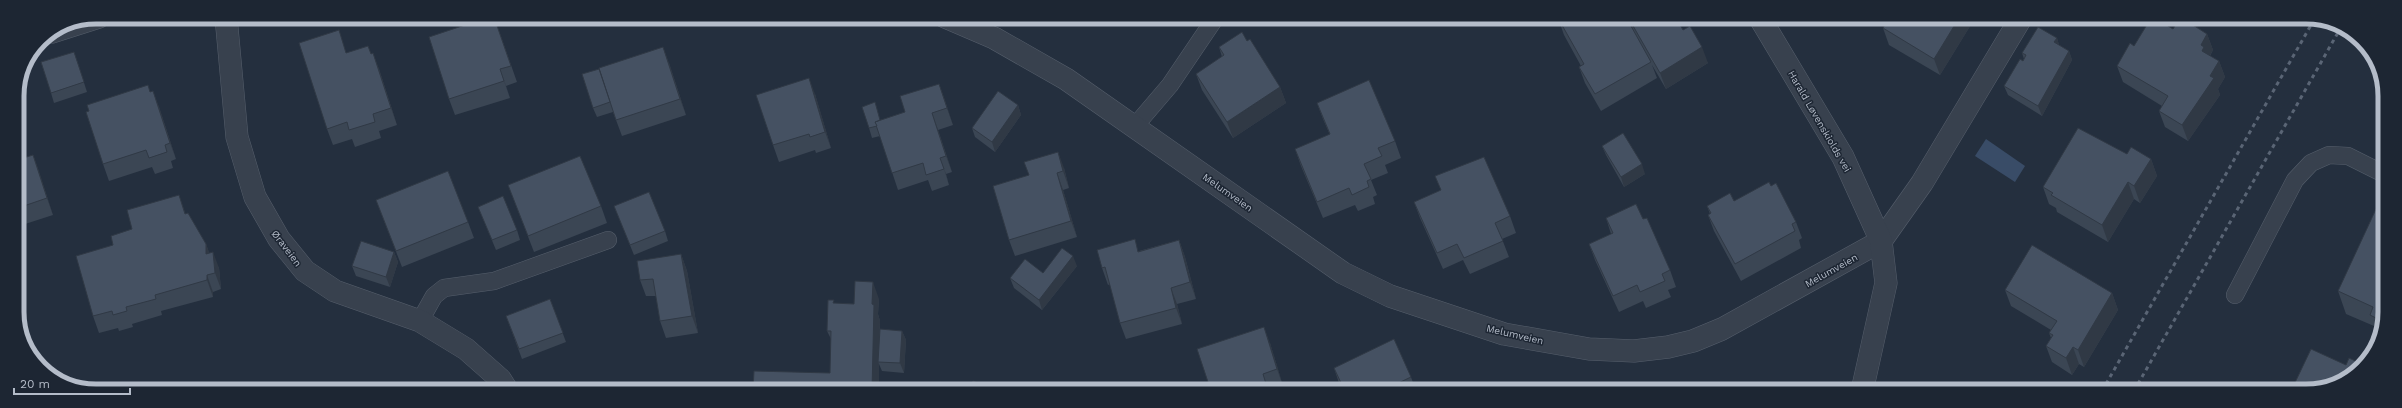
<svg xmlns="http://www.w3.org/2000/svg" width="2402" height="408" font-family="'Work Sans',sans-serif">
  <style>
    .water { fill: #394c67 }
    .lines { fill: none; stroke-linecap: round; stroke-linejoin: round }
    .service-casing { stroke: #565f6c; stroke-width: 18 }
    .minor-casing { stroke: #565f6c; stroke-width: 23 }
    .service { stroke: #38414e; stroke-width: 17 }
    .minor { stroke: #38414e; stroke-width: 22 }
    .rail { stroke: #5a6575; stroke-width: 3; stroke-dasharray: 4 4; stroke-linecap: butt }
    .wall { fill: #3b4654 }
    .shaded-wall { fill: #303945 }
    .building { fill: #455162; stroke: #303945 }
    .labels { text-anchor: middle; stroke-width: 3; stroke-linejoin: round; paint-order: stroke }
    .street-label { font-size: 10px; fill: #b4bcc9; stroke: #1d2633 }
    .rim { fill: none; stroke: #b4bcc9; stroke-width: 5 }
  </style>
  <rect width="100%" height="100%" fill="#242f3e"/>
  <!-- water -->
  <path class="water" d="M1986 139 2025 166 2015 182 1975 156Z"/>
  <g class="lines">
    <!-- service casing -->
    <g class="service-casing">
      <g id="service">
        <path d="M1135 126 1170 85 1216 17"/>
        <path d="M2235 295 2295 180 2311 163 2329 155 2348 156 2384 174"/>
        <path d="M420 321 434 296 444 288 494 281 608 240"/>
      </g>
    </g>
    <!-- minor casing -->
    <g class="minor-casing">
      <g id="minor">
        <path d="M226 17 237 137 255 197 279 239 305 271 335 291 420 321 466 349 500 379 507 390"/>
        <path d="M945 17 994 38 1066 79 1343 273 1390 296 1504 334 1589 349 1634 351 1668 347 1693 341 1722 329 1881 241 1922 183 2021 18"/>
        <path d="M1760 18 1843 157 1881 241 1886 283 1862 391"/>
        <path d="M52 32 99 17"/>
      </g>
    </g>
    <!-- service -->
    <use href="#service" class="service"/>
    <!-- minor -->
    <use href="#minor" class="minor"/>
    <!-- rail -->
    <g class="rail">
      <path d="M2102 391 2315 18"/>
      <path d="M2134 391 2340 29"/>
    </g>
  </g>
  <!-- wall -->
  <g class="wall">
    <path d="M494 17 517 82 506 86 510 98 455 115 449 99Z"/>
    <path d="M1628 17 1676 18 1683 30 1708 63 1666 89 1652 65 1657 78 1601 111 1585 83 1579 67 1581 66 1564 35 1558 18 1632 29Z"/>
    <path d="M1975 18 1940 75 1889 45 1883 28Z"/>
    <path d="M2244 18H2261L2257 25Z"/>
    <path d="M2173 29 2207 34 2213 50 2210 56 2219 61 2225 77 2218 89 2220 95 2188 141 2165 127 2159 111 2162 106 2123 82 2117 66Z"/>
    <path d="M2057 38 2059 45 2069 51 2072 60 2042 116 2008 95 2004 86 2024 59 2022 53Z"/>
    <path d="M1247 41 1280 87 1286 103 1233 138 1202 90 1196 74 1222 57 1219 47Z"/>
    <path d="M347 53 371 54 379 69 397 125 379 131 381 138 355 147 352 139 333 145 327 129Z"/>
    <path d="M77 61 87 92 54 103 51 93Z"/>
    <path d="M669 63 686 115 622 136 613 112 597 117 593 108Z"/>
    <path d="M939 84 953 125 938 130 952 172 946 174 949 185 932 191 928 180 898 190 880 136 872 138 869 128 881 120 905 112Z"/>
    <path d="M151 92 159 107 176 159 171 161 173 168 155 174 152 167 109 181 103 164Z"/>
    <path d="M815 94 831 148 816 153 815 150 779 162 773 145Z"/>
    <path d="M1317 103 1395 141 1401 158 1385 165 1388 173 1371 180 1377 195 1373 197 1375 204 1358 211 1355 205 1323 218 1301 166 1295 149 1330 135 1323 119Z"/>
    <path d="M1018 105 1021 115 995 152 975 137 972 128Z"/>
    <path d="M1602 146 1645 174 1624 187 1606 155Z"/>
    <path d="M2127 154 2151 159 2157 176 2140 203 2134 199 2108 242 2057 212 2056 208 2049 204 2043 187Z"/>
    <path d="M33 155 53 215 22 225 18 215 17 160Z"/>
    <path d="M1064 168 1069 188 1063 190 1077 237 1015 256 1009 240 993 186Z"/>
    <path d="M1435 176 1510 216 1516 233 1502 239 1509 257 1470 274 1463 260 1443 269 1420 218 1414 202 1441 190Z"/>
    <path d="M508 185 601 206 607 223 534 252Z"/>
    <path d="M376 200 468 222 474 238 402 267Z"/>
    <path d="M1734 201 1796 222 1802 238 1799 240 1801 248 1741 281 1714 231 1708 215 1710 214 1707 206Z"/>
    <path d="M614 206 665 231 668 241 634 255Z"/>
    <path d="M478 207 517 230 520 240 496 250Z"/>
    <path d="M2384 213V323L2377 336 2374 326 2346 314 2338 291Z"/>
    <path d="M186 214 206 244 209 253 219 268 221 289 213 292V297L161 311 162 315 132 324 133 327 119 331 118 328 99 333 93 316 113 245Z"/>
    <path d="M1606 218 1643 219 1670 270 1676 287 1668 290 1671 297 1646 308 1643 301 1619 312 1595 260 1589 244 1611 234Z"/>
    <path d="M1179 240 1185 257 1196 299 1177 304 1182 324 1126 339 1120 323 1110 284 1108 285 1102 268 1139 251Z"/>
    <path d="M394 252 398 262 390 287 356 276 352 266Z"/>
    <path d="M681 254 687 271 698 333 666 338 660 321 656 296H646L640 280Z"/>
    <path d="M1077 266 1042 310 1014 288 1010 278 1043 273Z"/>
    <path d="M2005 290 2112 293 2118 310 2084 367 2079 364 2072 375 2052 362 2046 346 2051 338 2049 333 2051 330 2011 306Z"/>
    <path d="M550 299 566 342 522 359 506 316Z"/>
    <path d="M879 299 878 314 880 321V329L902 331 906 340 904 373 882 371 879 364 830 373 831 339 827 331 835 303 854 304Z"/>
    <path d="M1270 343 1283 386 1269 391H1211Z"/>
    <path d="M1334 368 1411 377 1416 391H1329L1340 386Z"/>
  </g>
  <!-- shaded-wall -->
  <g class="shaded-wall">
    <path d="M1959 18H1975L1940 75 1934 59Z"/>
    <path d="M2254 18H2261L2257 25Z"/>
    <path d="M2207 34 2213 50 2208 59 2202 51 2201 45Z"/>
    <path d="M2057 38 2060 48 2054 42Z"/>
    <path d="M663 47 669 63 686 115 680 99Z"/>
    <path d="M1702 47 1708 63 1666 89 1660 73Z"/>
    <path d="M2069 51 2072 60 2042 116 2038 106Z"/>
    <path d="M373 53 379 69 397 125 391 108Z"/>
    <path d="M2219 61 2225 77 2218 89 2220 95 2188 141 2182 125Z"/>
    <path d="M500 69 506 86 510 98 504 81Z"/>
    <path d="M809 78 815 94 831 148 825 132Z"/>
    <path d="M939 84 945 100 953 125 947 108Z"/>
    <path d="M1280 87 1286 103 1233 138 1227 122Z"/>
    <path d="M153 91 159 107 176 159 170 143Z"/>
    <path d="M1018 105 1021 115 995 152 992 142Z"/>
    <path d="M932 113 938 130 952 172 946 156Z"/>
    <path d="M1058 152 1064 168 1069 188 1063 171Z"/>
    <path d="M33 155 39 171 53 215 47 198Z"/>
    <path d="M940 158 946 174 949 185 944 169Z"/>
    <path d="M2151 159 2157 176 2140 203 2134 186Z"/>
    <path d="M1642 164 1645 174 1624 187 1621 177Z"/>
    <path d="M1057 173 1063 190 1077 237 1071 221Z"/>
    <path d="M2128 182 2134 199 2108 242 2102 225Z"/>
    <path d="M179 195 185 212 191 231 185 214Z"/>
    <path d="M1179 240 1185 257 1196 299 1190 282Z"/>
    <path d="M206 244 212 260 206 254Z"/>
    <path d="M213 252 219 268 221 289 215 273Z"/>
    <path d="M394 252 398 262 390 287 386 277Z"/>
    <path d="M681 254 687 271 698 333 692 316Z"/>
    <path d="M1073 256 1077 266 1042 310 1039 300Z"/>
    <path d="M207 275 213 292V297L207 280Z"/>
    <path d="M873 282 879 299 878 314 880 321 879 362H878L879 364V391H872V304Z"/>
    <path d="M1171 288 1177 304 1182 324 1176 308Z"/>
    <path d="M2112 293 2118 310 2084 367 2078 350Z"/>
    <path d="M1264 327 1270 343 1283 386 1277 369Z"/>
    <path d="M902 331 906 340 904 373 900 363Z"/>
    <path d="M2073 347 2079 364 2072 375 2066 358Z"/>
  </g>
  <!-- building -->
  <g class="building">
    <path d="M463 17H494L511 66 500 69 504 81 449 99 429 37 465 25Z"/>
    <path d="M1559 17H1626L1651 62 1595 94 1579 67 1584 64 1558 18Z"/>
    <path d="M1628 17 1676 18 1683 30 1690 26 1702 47 1660 73Z"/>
    <path d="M1889 18H1959L1934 59 1883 28Z"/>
    <path d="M2151 18H2155L2173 29 2180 18H2182L2207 34 2201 45 2204 47 2202 51 2219 61 2210 76 2214 78 2182 125 2159 111 2168 96 2117 66 2130 43 2134 46Z"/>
    <path d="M2038 27 2057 38 2054 42 2069 51 2038 106 2004 86 2020 59 2023 61 2026 55 2022 53Z"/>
    <path d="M339 30 346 53 368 46 371 54 373 53 391 108 373 114 375 122 349 130 347 122 327 129 299 43Z"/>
    <path d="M1242 32 1247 41 1250 39 1280 87 1227 122 1196 74 1224 55 1219 47Z"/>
    <path d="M663 47 680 99 616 120 599 68Z"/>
    <path d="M74 52 84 82 51 93 41 62Z"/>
    <path d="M599 69 610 102 593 108 582 74Z"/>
    <path d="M809 78 825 132 810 137 809 134 773 145 756 95Z"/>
    <path d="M1369 80 1395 141 1378 148 1382 156 1364 164 1371 179 1367 181 1369 187 1352 195 1349 188 1317 202 1295 149 1330 134 1317 103Z"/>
    <path d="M939 84 947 108 932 113 946 156 940 158 944 169 926 175 923 163 892 173 875 122 905 112 900 96Z"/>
    <path d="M148 85 150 92 153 91 170 143 165 145 167 152 149 158 146 150 103 164 86 112 89 111 87 105Z"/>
    <path d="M998 91 1018 105 992 142 972 128Z"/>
    <path d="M875 102 880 120 875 122 877 126 869 128 862 107Z"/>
    <path d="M2078 128 2127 154 2131 147 2151 159 2134 186 2128 182 2102 225 2051 195 2053 193 2043 187Z"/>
    <path d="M1623 133 1642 164 1621 177 1602 146Z"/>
    <path d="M1058 152 1063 171 1057 173 1071 221 1009 240 993 186 1029 175 1024 162Z"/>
    <path d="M33 155 47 198 18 208 17 160Z"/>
    <path d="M580 156 601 206 528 236 508 185Z"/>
    <path d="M1484 157 1510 216 1495 223 1503 241 1464 258 1457 244 1437 253 1414 202 1441 190 1435 176Z"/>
    <path d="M448 171 468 222 396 251 376 200Z"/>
    <path d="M1769 182 1771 186 1776 183 1796 222 1792 224 1795 231 1735 264 1708 215 1711 213 1707 206 1730 193 1734 201Z"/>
    <path d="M649 192 665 231 630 245 614 206Z"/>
    <path d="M179 195 185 214 188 213 206 244V254L213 252 215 273 207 275V280L155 295 156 299 126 307 127 311 113 315 112 311 93 316 76 256 113 245 111 236 132 229 127 210Z"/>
    <path d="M503 196 517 230 492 240 478 207Z"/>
    <path d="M1636 204 1643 219 1647 218 1670 270 1662 274 1665 281 1640 292 1637 285 1613 296 1589 244 1613 233 1606 218Z"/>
    <path d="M2376 209 2384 213V322L2370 315 2373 307 2338 291Z"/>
    <path d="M1135 239 1138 252 1179 240 1190 282 1171 288 1176 308 1120 323 1105 267 1102 268 1097 250Z"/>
    <path d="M361 241 394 252 386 277 352 266Z"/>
    <path d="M2032 245 2112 293 2078 350 2073 347 2066 358 2046 346 2053 335 2049 333 2057 321 2005 290Z"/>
    <path d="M1062 248 1073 256 1039 300 1010 278 1025 259 1043 273Z"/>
    <path d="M681 254 692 316 660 321 653 279 640 280 637 261Z"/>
    <path d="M855 281 873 282 872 304 874 305 872 391 753 390 754 371 830 373 831 331H827L828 300H834L833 303 854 304Z"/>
    <path d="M550 299 563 333 519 349 506 316Z"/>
    <path d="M1264 327 1277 369 1263 374 1267 387 1256 391H1211L1197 349Z"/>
    <path d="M880 329 902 331 900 363 878 362Z"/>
    <path d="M1394 339 1411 377 1382 391H1329L1342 385 1334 368Z"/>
    <path d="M2311 349 2346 365 2349 358 2362 364 2358 371 2336 385 2306 391H2291Z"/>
    <path d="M973 381 997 391H969Z"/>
    <path d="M940 382 962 391H937Z"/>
    <path d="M681 383 682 390H637Z"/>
    <path d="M1007 383 1027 391H1004Z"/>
  </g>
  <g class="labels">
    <!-- street labels -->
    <g class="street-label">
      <text transform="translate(1820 121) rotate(60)" y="4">Harald Løvenskiolds vei</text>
      <text transform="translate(1228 192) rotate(35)" y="4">Melumveien</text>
      <text transform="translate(287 248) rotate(53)" y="4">Øraveien</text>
      <text transform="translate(1831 270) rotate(-29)" y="4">Melumveien</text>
      <text transform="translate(1515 334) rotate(13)" y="4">Melumveien</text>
    </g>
  </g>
  <!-- crop -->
  <path d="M0 0H2402V408H0ZM96 24H2306A72 72 0 0 1 2378 96V312A72 72 0 0 1 2306 384H96A72 72 0 0 1 24 312V96A72 72 0 0 1 96 24Z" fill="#1d2633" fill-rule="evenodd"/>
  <path class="rim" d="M96 24H2306A72 72 0 0 1 2378 96V312A72 72 0 0 1 2306 384H96A72 72 0 0 1 24 312V96A72 72 0 0 1 96 24Z"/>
  <!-- scale -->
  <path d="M14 388v6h116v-6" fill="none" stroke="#b4bcc9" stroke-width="2"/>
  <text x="20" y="388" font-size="12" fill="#b4bcc9" stroke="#1d2633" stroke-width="3" paint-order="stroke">20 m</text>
</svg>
